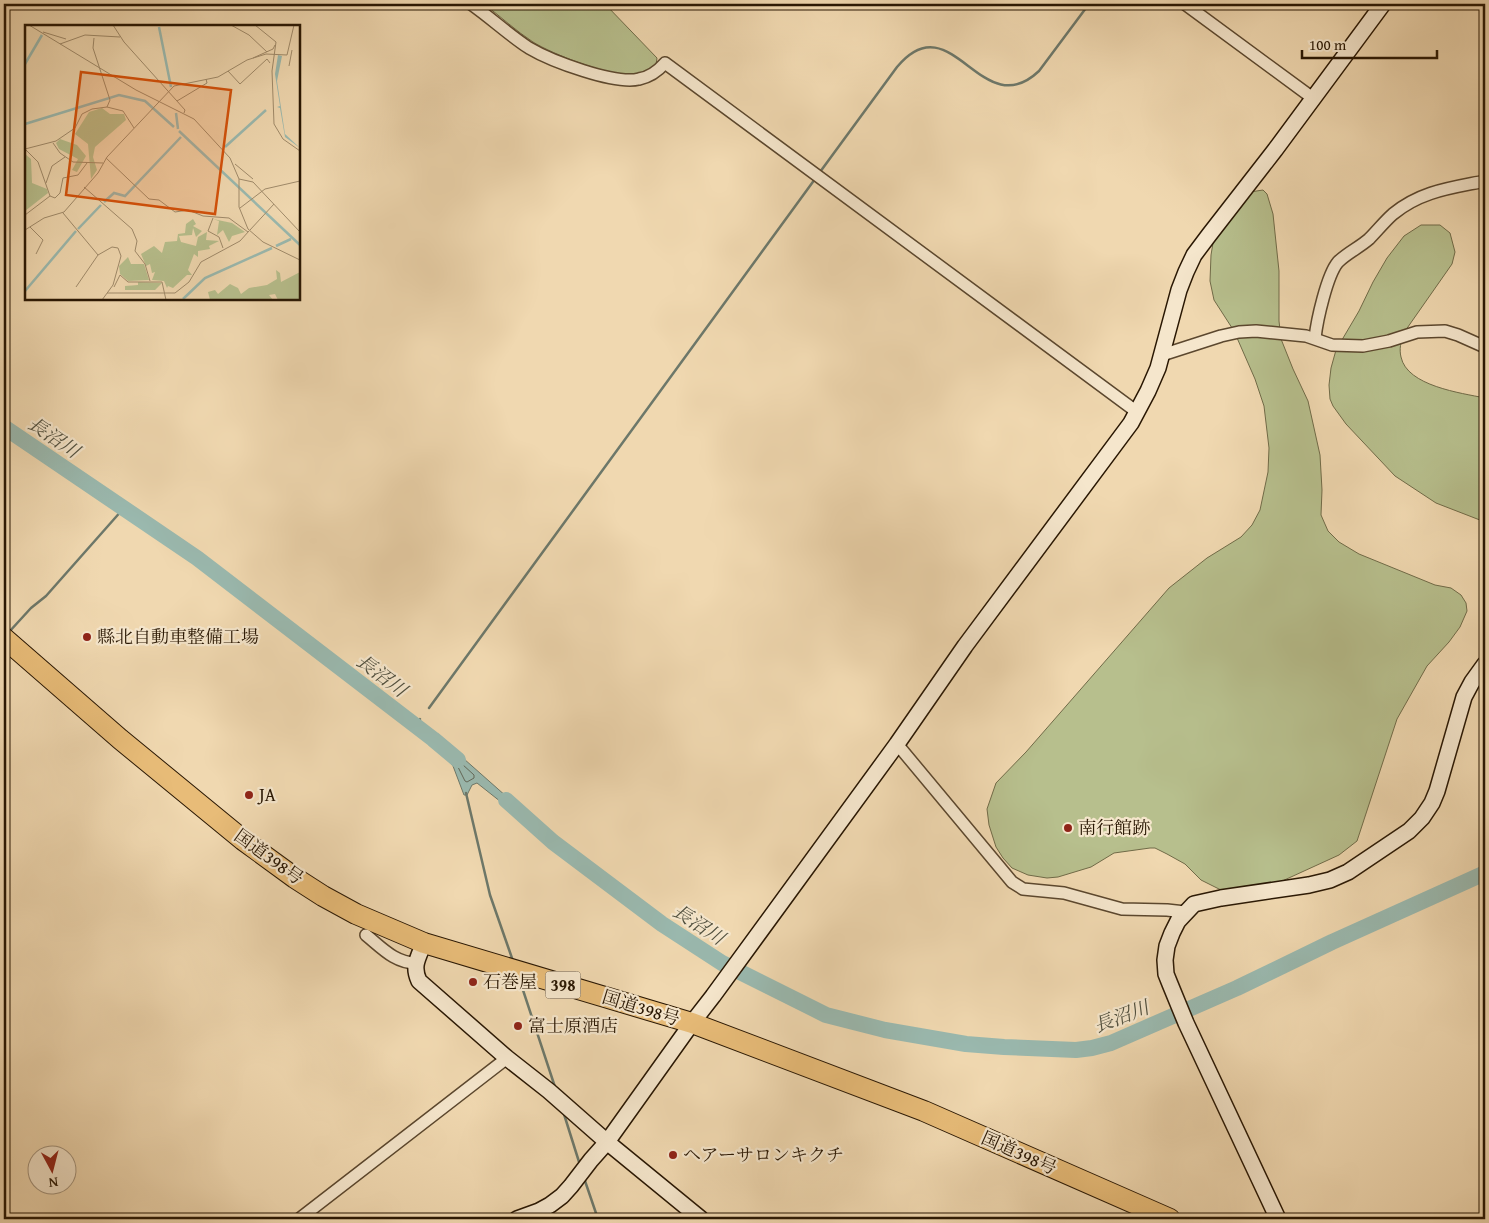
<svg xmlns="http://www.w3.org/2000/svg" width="1489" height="1223" font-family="'Gentium Book Plus','Noto Serif JP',serif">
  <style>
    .green { fill: #b7bf8d; stroke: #706b48 }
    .water { fill: #9ab9af; stroke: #6d786a }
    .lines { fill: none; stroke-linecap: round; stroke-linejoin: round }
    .shore { stroke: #626859; stroke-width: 1 }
    .stream { stroke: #6d786a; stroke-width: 2.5 }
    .river { stroke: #9ab9af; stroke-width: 16 }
    .street-casing { stroke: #5b472e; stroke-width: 14 }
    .secondary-casing { stroke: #291703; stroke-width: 18 }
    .highway-casing { stroke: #291703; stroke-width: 22 }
    .street { stroke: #f5e6cc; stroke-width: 11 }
    .secondary { stroke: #f5e6cc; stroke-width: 15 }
    .highway { stroke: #e8bc78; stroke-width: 20 }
    .poi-dot { fill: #8f2418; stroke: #f5e6cc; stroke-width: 2 }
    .labels { text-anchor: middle; stroke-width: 4.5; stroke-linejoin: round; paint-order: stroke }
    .shield { fill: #f5e6cc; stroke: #66553f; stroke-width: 1 }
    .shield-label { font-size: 16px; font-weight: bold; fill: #291703 }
    .poi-label { font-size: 18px; fill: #291703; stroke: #f5e6cc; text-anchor: start }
    .street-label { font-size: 18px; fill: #291703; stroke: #f5e6cc }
    .water-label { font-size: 19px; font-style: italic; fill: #51503f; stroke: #f5e6cc }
    .inset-river { fill: none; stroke: #9ab9af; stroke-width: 2.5 }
    .inset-road { fill: none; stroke: #a08b6b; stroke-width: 1 }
    .view { fill: #d5520b; fill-opacity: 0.15; stroke: #d5520b; stroke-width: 2.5 }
    .inset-edge { fill: none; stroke: #291703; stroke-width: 2.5 }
  </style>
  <rect width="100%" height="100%" fill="#f0d8b0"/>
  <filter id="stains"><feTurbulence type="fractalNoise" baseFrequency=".004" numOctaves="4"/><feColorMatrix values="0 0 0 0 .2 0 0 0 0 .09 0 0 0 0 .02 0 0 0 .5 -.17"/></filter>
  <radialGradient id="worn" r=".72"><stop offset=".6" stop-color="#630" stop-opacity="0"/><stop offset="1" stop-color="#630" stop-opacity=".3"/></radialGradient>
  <!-- green -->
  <g class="green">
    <path d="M484 4H605L657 58 656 65C648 70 641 74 631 75 609 76 552 54 533 42 516 31 500 16 484 4Z"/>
    <path d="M1263 190 1267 194 1273 214 1279 271V321L1281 339 1293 369 1308 401 1320 455 1322 490 1321 515 1328 531 1339 542 1359 554 1435 585 1451 588 1461 595 1466 603 1467 611 1460 627 1449 642 1427 666 1397 719 1357 841 1339 855 1256 893 1238 895 1221 890 1201 880 1185 864 1167 854 1155 848H1150L1114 853 1091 867 1058 877 1047 878 1028 875 1012 868 1003 858 996 847 989 825 987 809 996 783 1026 752 1169 588 1207 558 1241 537 1252 525 1260 510 1268 472 1269 448 1264 406 1255 379 1234 331 1214 300 1210 281 1211 255 1214 237 1250 192Z"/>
    <path d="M1421 225H1440L1450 233 1455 252 1452 264 1403 334C1401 342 1399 349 1401 357 1407 386 1461 393 1485 398V522L1436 503 1395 476 1346 424 1333 406 1330 399 1329 385 1331 368 1336 350 1359 311 1373 282 1387 258 1404 236Z"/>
  </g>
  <!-- water -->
  <path class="water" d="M446 743 524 812 520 817 477 783 472 785 467 795H464L453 766 438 751Z"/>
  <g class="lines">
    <!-- shore -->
    <path class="shore" d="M459 764H462L474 775V778L467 782 465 781 458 767Z"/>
    <!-- stream -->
    <g class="stream">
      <path d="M820 172 897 67C952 1 981 126 1039 71L1089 4"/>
      <path d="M9 632 31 608 46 596 123 509"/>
      <path d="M429 708 815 179"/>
      <path d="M416 727 420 719"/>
      <path d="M466 793 490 895 513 961"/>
      <path d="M520 981 555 1087"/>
      <path d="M563 1111 580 1165"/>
      <path d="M584 1178 598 1219"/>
    </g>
    <!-- river -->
    <g class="river">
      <path d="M4 427 197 558 433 739 458 760"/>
      <path d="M506 800 553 842 662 924 722 963 826 1015 885 1030 966 1044 1004 1047 1076 1050 1092 1048 1111 1043 1237 988 1332 942 1485 873"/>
    </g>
    <!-- street casing -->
    <g class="street-casing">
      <g id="street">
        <path d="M471 4C491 18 509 35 529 48 551 61 615 85 639 79 650 77 658 71 665 63L1137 412"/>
        <path d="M1185 4 1314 99"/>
        <path d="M1315 338C1317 320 1327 275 1338 262 1347 253 1360 247 1369 239 1377 231 1384 222 1393 214 1421 191 1451 188 1485 181"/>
        <path d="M1162 355 1221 336 1239 332 1256 331 1306 336 1332 345 1363 346 1389 341 1417 332 1445 331 1458 335 1485 347"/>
        <path d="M897 744 1012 882 1023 889 1064 893 1122 909 1167 910 1185 912"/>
        <path d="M366 935C382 948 395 963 416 963"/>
        <path d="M299 1219 507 1058"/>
      </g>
    </g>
    <!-- secondary casing -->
    <g class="secondary-casing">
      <g id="secondary">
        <path d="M424 943C418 958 412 966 419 981L507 1058 549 1091 607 1142 701 1219"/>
        <path d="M517 1219 539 1211 550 1205 562 1196 571 1186 591 1160 607 1142 692 1023 713 996 897 744 965 646 1131 423 1148 391 1158 368 1179 290 1186 272 1194 255 1209 235 1275 150 1383 4"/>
        <path d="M1278 1219 1186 1023 1170 984 1166 974 1165 960 1167 946 1172 933 1178 921 1194 904 1221 898 1309 885 1330 880 1348 872 1409 831 1422 818 1432 803 1437 791 1464 697 1472 682 1485 664"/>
      </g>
    </g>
    <!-- highway casing -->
    <g class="highway-casing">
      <path id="highway" d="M4 638 120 739 243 840 295 878 323 896 356 914 424 943 692 1023 924 1111 1170 1219"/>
    </g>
    <!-- street -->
    <use href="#street" class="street"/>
    <!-- secondary -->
    <use href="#secondary" class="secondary"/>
    <!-- highway -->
    <use href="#highway" class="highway"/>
  </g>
  <!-- markers -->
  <g class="poi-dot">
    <circle cx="87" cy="637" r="5"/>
    <circle cx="249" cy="795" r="5"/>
    <circle cx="1068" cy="828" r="5"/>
    <circle cx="473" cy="982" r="5"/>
    <circle cx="518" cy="1026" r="5"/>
    <circle cx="673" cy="1155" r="5"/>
  </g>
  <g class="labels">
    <!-- shield labels -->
    <rect class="shield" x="545.5" y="971.5" width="35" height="27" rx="4"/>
    <g class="shield-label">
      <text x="563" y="991">398</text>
    </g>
    <!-- poi labels -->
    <g class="poi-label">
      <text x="97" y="643">縣北自動車整備工場</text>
      <text x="259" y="801">JA</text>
      <text x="1078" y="834">南行館跡</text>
      <text x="483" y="988">石巻屋</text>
      <text x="528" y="1032">富士原酒店</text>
      <text x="683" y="1161">ヘアーサロンキクチ</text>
    </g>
    <!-- street labels -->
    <g class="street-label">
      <text transform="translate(269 857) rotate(36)" y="6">国道398号</text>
      <text transform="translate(641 1008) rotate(17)" y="6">国道398号</text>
      <text transform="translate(1019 1153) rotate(24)" y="6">国道398号</text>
    </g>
    <!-- water labels -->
    <g class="water-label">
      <text transform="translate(54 437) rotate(34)" y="7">長沼川</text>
      <text transform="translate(382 675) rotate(37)" y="7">長沼川</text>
      <text transform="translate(699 924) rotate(33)" y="7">長沼川</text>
      <text transform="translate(1121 1016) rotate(-21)" y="7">長沼川</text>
    </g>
  </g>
  <!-- overview -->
  <g transform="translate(25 25)">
    <rect width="275" height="275" fill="#f0d8b0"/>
    <path d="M77 83 85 89H99L101 95 70 122 68 132 72 145 66 154 63 119 50 109 64 87ZM35 114 52 120 61 131 52 147 47 145 53 134 34 124 31 118ZM0 129 6 134 7 158 22 164 23 168 0 186ZM168 194 171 199 168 201 177 206 171 212 168 203 167 210 154 211 156 217 171 221 173 212 182 207 181 215 194 216 184 221 185 224 173 226V232L169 229 163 245 167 250H162L148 263 143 261 142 263 139 256 127 255 130 247 127 248 125 239 121 241 116 229 129 221 137 228 140 217 152 216 153 209 160 208 161 199ZM188 194 207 198 220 207 207 211 204 217 198 205 192 210 194 196ZM103 232 106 239H119L124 255 103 256 95 249 94 241ZM251 245 255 248 256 257 275 247V275H253L250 269 244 270 248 275H185L183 267 190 265 193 269 205 259 213 263 216 269 224 263 242 260 252 254ZM113 257 137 258 130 265H100V261L113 260Z" fill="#b7bf8d"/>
    <path d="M253 30 257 31 252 56 260 109 275 123 260 112 255 83 252 82 255 81 250 49Z" fill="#9ab9af"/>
    <path class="inset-river" d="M134 2 146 62M0 39 17 10M151 88 153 104M0 99 94 70 120 76 149 102M154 106 275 220M200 122 241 85M79 177 89 168 100 171 156 112M53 204 76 180M251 221 266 214M0 266 51 206M158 274 180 253 247 223"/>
    <path class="inset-road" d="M4 0 111 65 169 94 205 133 214 154 228 157 275 207M88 0 99 17 160 85 159 88M206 0 224 10 242 27M230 0 251 17 247 46 249 99 258 114 275 126M18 7 41 14M69 13 68 23 85 75 82 82M35 19 60 10 95 12M228 33 248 24 250 20M264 41 267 25M203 46 215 59 242 34 245 38M152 76 182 58 181 54M28 118 35 128 48 137 78 138M0 124 31 116 50 103 57 89 67 84 82 82 98 86 109 103M81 133 124 174 134 175 150 187 163 185 178 191 204 193 223 207M210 139 228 154M214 154V182L223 204 238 217 275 235M21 158 27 141 40 132M59 162 107 204 112 216 110 226 120 239 125 256M25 171 30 173 35 168 38 153 53 150 62 138M215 183 240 164 275 156M38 188 73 230M0 190 25 171 13 137 0 124M188 193 183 206 194 212 198 223M5 202 18 215 11 229M0 205 19 193 39 187 73 148 82 132 149 61 193 52 222 35 241 29 262 30 269 0M225 205 249 179M51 262 73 230 87 222 93 223 96 231 88 260 77 275M89 262 95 250 103 257H137L141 275M82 268H150L164 257 176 237 215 216 224 206"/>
    <path class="view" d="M56 47 206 65 190 189 41 170Z"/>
    <rect width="275" height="275" class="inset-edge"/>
  </g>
  <!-- margin -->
  <rect width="1489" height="1223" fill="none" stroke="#f0d8b0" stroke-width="20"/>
  <rect x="5" y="5" width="1479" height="1213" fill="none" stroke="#291703" stroke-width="2.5"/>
  <rect x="10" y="10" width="1469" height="1203" fill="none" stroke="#291703"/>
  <!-- north arrow -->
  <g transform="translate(52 1170) rotate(173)"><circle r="24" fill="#f5e6cc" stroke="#a3937c"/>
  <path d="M0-4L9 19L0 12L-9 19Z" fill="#8f2418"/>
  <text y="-8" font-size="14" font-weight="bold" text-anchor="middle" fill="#291703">N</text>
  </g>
  <!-- scale -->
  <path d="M1302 50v8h135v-8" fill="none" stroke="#291703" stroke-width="2.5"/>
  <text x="1309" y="50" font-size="15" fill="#291703" stroke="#f5e6cc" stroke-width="4" paint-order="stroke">100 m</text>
  <rect width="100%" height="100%" filter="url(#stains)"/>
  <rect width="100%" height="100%" fill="url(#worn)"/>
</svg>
